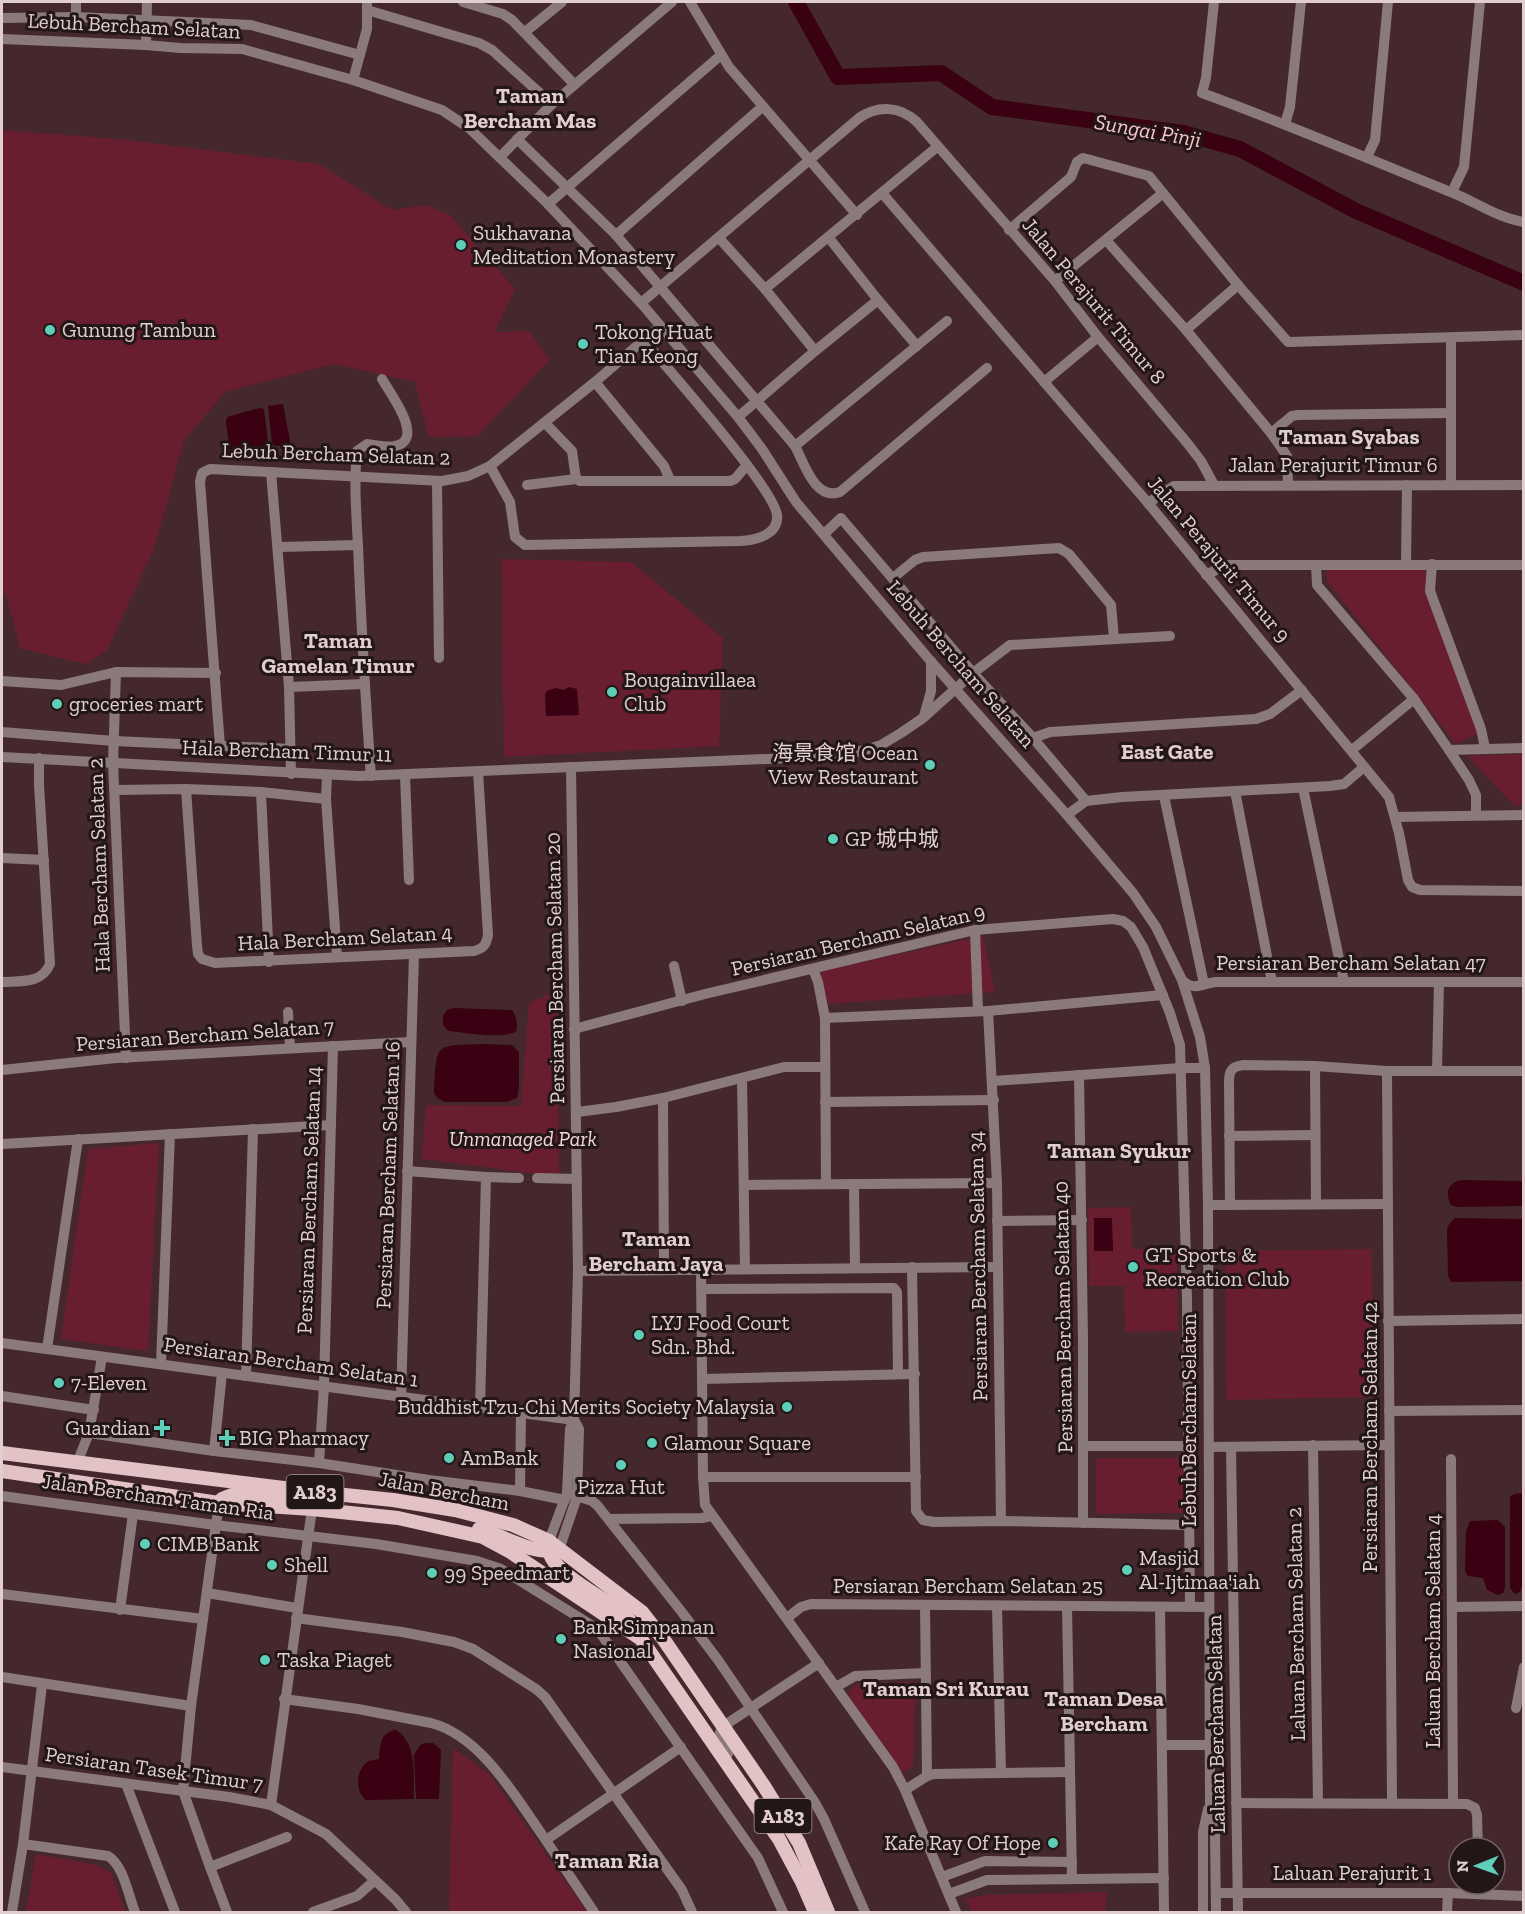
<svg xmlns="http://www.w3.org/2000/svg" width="1525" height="1914" font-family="'Zilla Slab','Noto Sans SC',serif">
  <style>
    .green { fill: #681e2f }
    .water { fill: #390111 }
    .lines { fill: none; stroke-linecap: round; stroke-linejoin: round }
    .river { stroke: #390111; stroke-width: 16 }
    .minor { stroke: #8a7a7c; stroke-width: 10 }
    .major { stroke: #e3c2c6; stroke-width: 14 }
    .poi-dot { fill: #5eceb8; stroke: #231617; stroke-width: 2 }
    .labels { text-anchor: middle; stroke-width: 6; stroke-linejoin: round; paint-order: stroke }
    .shield { fill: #231617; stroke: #a89798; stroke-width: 1.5 }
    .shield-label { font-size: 20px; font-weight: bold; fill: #e1ced0 }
    .street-label { font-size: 21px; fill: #e1ced0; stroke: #231617 }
    .poi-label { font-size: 21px; fill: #e1ced0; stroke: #231617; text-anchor: start }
    .park-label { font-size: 21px; font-style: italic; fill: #f1d8da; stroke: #231617 }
    .neighbourhood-label { font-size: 22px; font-weight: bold; fill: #e1ced0; stroke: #231617 }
    .water-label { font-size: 22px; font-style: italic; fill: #f6c6cb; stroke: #231617 }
  </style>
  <rect width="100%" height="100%" fill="#45282d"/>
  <!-- green -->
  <g class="green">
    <path d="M2 130 127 140 319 164 392 210 427 205 450 215 515 289 495 332 529 331 550 360 477 436 429 437 415 382 334 364 225 392 184 441 154 549 107 650 85 664 20 648 6 594 2 593Z"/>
    <path d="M501 559 631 562 723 638 719 746 504 757Z"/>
    <path d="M1425 567 1430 604 1478 734 1456 744 1327 581 1326 568Z"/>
    <path d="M1523 754V805H1514L1467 756Z"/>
    <path d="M983 936 995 992 828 1004 815 972Z"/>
    <path d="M557 991 559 1177 422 1159 426 1105 521 1106 529 1003Z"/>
    <path d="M159 1143 148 1351 61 1339 88 1149Z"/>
    <path d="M1131 1207 1132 1249H1177L1178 1331 1125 1332 1124 1286H1089L1088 1208Z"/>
    <path d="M1372 1249 1374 1397 1227 1400 1225 1251Z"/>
    <path d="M1096 1458H1183V1513L1096 1514Z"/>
    <path d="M916 1682 913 1766 894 1777 848 1693 856 1684Z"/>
    <path d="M453 1748 489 1774 587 1912H449Z"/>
    <path d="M36 1854 96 1865 111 1873 126 1912H26Z"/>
    <path d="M1106 1892V1912H972L965 1899 984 1895Z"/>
  </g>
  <!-- water -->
  <g class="water">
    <path d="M283 404 290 441 287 446H275L272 443 268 406Z"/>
    <path d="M259 408 264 409 269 451 268 456C258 460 240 459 230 454L226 422 227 417Z"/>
    <path d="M569 687 577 689 579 715 546 716 545 695 547 691 555 688 564 690Z"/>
    <path d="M454 1008 512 1010C517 1018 518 1023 516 1032 495 1039 470 1033 448 1031L443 1025V1016L447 1010Z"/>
    <path d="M483 1044 512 1045 519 1052V1087L517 1098 507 1102H445L437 1098 434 1093C437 1042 433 1046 483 1044Z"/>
    <path d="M1461 1180 1523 1181V1206L1457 1207 1451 1205C1445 1194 1447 1183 1461 1180Z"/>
    <path d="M1094 1218H1112L1113 1251H1094Z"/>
    <path d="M1455 1218 1523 1219V1281L1451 1282 1448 1276 1447 1230 1449 1224Z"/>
    <path d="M1523 1493V1583L1520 1592 1515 1594 1510 1588V1497L1514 1494Z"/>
    <path d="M1498 1520 1505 1527V1587L1503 1593 1498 1595 1487 1590 1483 1578 1468 1576 1465 1571 1466 1531 1470 1521Z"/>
    <path d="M396 1730C418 1743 413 1777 414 1799L366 1800C356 1792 355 1774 365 1764 368 1760 374 1760 379 1759 380 1745 380 1732 396 1730Z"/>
    <path d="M426 1743H433L441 1750 439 1799H416L414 1755 420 1745Z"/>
  </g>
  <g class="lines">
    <!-- river -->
    <path class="river" d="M796 2 838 77 941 73 992 107 1183 133 1240 149 1356 211 1524 283"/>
    <!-- minor -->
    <g class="minor">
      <path d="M463 2 503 14 512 20 574 84"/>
      <path d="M690 2 729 67 857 215"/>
      <path d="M1214 2 1206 78 1202 93C1285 123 1366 158 1448 191 1473 200 1497 218 1524 222"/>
      <path d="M367 10 479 43 492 50 552 104"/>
      <path d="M76 17V2"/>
      <path d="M2 18 76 17 251 25 360 55"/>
      <path d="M525 32 562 2"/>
      <path d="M2 39 146 45 180 48 242 49 353 80 442 110 469 128 548 204 641 303 738 417 762 449 796 502 928 658 1067 815 1133 893 1156 927 1182 980 1200 1037 1205 1068 1208 1205 1210 1803 1215 1833 1216 1912"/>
      <path d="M146 45 147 2"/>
      <path d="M353 80 367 29V2"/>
      <path d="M1285 124 1290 107 1301 2"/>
      <path d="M517 139 616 235 795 446C804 463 815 501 840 492L987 368"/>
      <path d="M500 157 552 104 672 2"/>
      <path d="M1367 157 1375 140 1388 2"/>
      <path d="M1452 192 1464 167 1480 2"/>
      <path d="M882 193 1148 503 1389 797 1399 833 1408 880 1412 887 1420 890 1524 891"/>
      <path d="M548 204 721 55"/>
      <path d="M1009 230 1071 177 1077 162 1083 158 1087 159 1149 176 1238 285 1288 342 1524 335"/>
      <path d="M616 235 762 107"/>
      <path d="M719 238 765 289 815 351"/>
      <path d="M829 238 878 300 917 346"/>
      <path d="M1106 240 1186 330 1271 433 1287 456 1288 484"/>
      <path d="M1055 281 1163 193"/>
      <path d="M765 289 937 147"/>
      <path d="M641 303 859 118C878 105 900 106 917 122L1055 281 1098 337 1188 444 1201 461 1214 485"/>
      <path d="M1186 330 1238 285"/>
      <path d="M1451 339V485"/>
      <path d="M595 382 664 466 670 480"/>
      <path d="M1044 382 1098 337"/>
      <path d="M738 417 815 351 878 300"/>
      <path d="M545 423 572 451 576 479"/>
      <path d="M1271 433 1292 416 1298 415 1451 413"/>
      <path d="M795 446 947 321"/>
      <path d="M490 466 510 502 515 537 525 545 740 541C756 540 779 535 777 515 774 488 667 368 643 339"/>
      <path d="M271 472 289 687 291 774"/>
      <path d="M437 481 439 658"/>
      <path d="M527 485 576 479 580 481H730L735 479 747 465"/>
      <path d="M1148 503 1174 486 1524 485"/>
      <path d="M824 534 841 518 973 673 1033 738"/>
      <path d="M279 547 358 545"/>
      <path d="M1432 564 1430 591 1481 729 1485 748"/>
      <path d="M1316 565 1317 585 1414 699 1449 750 1469 780 1476 795V815"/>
      <path d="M1406 565 1407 485"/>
      <path d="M1206 575 1226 565H1524"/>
      <path d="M893 578 915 560 923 557 1059 548 1069 554 1111 605 1114 638"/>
      <path d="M116 672 113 763 126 1058"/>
      <path d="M2 681 61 685 116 672 216 673"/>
      <path d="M289 687 364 684"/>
      <path d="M924 716 931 691V661"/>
      <path d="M2 732 114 741 291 749"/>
      <path d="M220 746 200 482 202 473 210 469 442 481 468 476 490 466 595 382 660 326"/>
      <path d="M1352 750 1414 699"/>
      <path d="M1449 750 1524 748"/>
      <path d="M2 757 359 776 837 756 865 750 881 745 901 733 923 718 973 673 1010 645 1170 636"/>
      <path d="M405 775 409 880"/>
      <path d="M371 776C366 707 362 639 359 570 358 531 353 490 357 451L367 444C376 445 387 448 395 446 426 440 390 393 382 379"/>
      <path d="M1303 788 1344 982"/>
      <path d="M186 789 197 946 198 954 202 959 215 963 474 951C484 948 486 945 488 935L478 771"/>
      <path d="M116 790 186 789 261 792 326 799 337 957"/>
      <path d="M1235 791 1272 982"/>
      <path d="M261 792 269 962"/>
      <path d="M1164 796 1204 984"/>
      <path d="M326 799 327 775"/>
      <path d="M1086 801 1033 738 1050 732 1256 719 1270 714 1302 690"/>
      <path d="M1067 815 1086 801 1122 797 1330 786 1344 784 1364 767"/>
      <path d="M1395 817 1524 815"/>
      <path d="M2 858 44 860"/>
      <path d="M975 930 978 1011"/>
      <path d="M674 966 682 1001"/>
      <path d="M813 969 818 982 825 1018 826 1184"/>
      <path d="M1182 980C1194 992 1202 983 1216 982H1524"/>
      <path d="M2 982C20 981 42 984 50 964L39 785V758"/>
      <path d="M988 1011 997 1183 1001 1521"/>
      <path d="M288 1012 290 1048"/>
      <path d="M825 1018 988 1011 1163 995"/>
      <path d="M574 1029 705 994 975 930 1113 919 1123 921 1131 927 1143 947 1170 1013 1180 1045 1187 1299 1190 1607"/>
      <path d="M1315 1066 1316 1204"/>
      <path d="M2 1070 116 1058 411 1042"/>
      <path d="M1387 1071 1392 1803"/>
      <path d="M1437 1071 1439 982"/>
      <path d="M1079 1075 1083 1340V1523"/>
      <path d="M742 1078 745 1269"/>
      <path d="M993 1081 1181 1068H1205"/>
      <path d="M663 1098 664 1270"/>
      <path d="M825 1102 994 1100"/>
      <path d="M577 1112 616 1107 663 1098 784 1067H825"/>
      <path d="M1229 1136 1315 1135"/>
      <path d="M2 1144 331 1125"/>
      <path d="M407 1171 486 1177 480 1407"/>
      <path d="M486 1177 519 1178"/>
      <path d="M537 1178 577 1179"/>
      <path d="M854 1184 855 1268"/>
      <path d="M744 1185 997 1183"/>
      <path d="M1208 1205 1388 1204"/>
      <path d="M1230 1205 1229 1081C1229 1070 1233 1066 1244 1065L1315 1066 1387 1071H1524"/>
      <path d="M997 1221 1082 1220"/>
      <path d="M912 1267 916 1511 923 1520 934 1522 1001 1521 1189 1525"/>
      <path d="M701 1270 703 1477 705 1505 893 1767 905 1790 956 1912"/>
      <path d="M578 1271 998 1267"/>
      <path d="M702 1289 894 1288 897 1292 898 1374"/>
      <path d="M1388 1321 1524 1319"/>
      <path d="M2 1343 574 1420"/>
      <path d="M47 1349 78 1139"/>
      <path d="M161 1364 170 1134"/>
      <path d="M246 1376 253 1129"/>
      <path d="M702 1379 915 1374"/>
      <path d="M2 1396 94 1410"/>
      <path d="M401 1397 414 954"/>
      <path d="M1389 1411 1524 1410"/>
      <path d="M89 1433 214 1451 319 1463 429 1480 520 1491 565 1500"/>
      <path d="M1313 1445 1318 1803"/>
      <path d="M1083 1446H1189"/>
      <path d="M1209 1447 1389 1445"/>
      <path d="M1231 1447 1238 1912"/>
      <path d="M214 1451 222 1373"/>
      <path d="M1451 1459 1453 1802"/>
      <path d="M77 1463 89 1433 102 1357"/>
      <path d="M319 1463 324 1386 333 1046"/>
      <path d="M703 1477H916"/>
      <path d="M520 1491 521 1413"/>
      <path d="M567 1493 592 1501 597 1505 681 1611 718 1660 814 1801 824 1819 865 1912"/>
      <path d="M2 1496 215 1525 376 1544 477 1561 501 1569 596 1628 601 1634 758 1858 783 1912"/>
      <path d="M609 1519 702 1518 711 1516"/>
      <path d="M549 1541 567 1493 570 1429 574 1420 578 1271 571 767"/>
      <path d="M560 1547 577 1497 579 1429 574 1420"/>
      <path d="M207 1593 297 1608"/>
      <path d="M2 1594 203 1619"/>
      <path d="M925 1605 927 1776"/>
      <path d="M997 1606 1001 1773"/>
      <path d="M1067 1606 1072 1879"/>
      <path d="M1160 1607 1164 1912"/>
      <path d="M1452 1607 1524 1606"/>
      <path d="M120 1610 133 1514"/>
      <path d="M296 1618 402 1632 454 1642 473 1649 536 1689 545 1697 682 1890 692 1912"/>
      <path d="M787 1618 801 1607 811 1604 1209 1607"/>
      <path d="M2 1677 191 1706"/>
      <path d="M836 1687 855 1676 926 1673"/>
      <path d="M284 1699 358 1709 431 1723C481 1736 515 1796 543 1836 560 1861 577 1887 594 1912"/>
      <path d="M1516 1708 1524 1667"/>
      <path d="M1162 1745H1210"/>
      <path d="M728 1754 718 1738 722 1727 819 1663"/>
      <path d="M2 1767 229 1797 271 1805 326 1834 395 1899 406 1912"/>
      <path d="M126 1784 175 1912"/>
      <path d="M905 1790 927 1776 934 1774 1070 1772"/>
      <path d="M1236 1803 1467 1804 1475 1808 1477 1815 1478 1848"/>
      <path d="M271 1805 312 1509"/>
      <path d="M546 1840 681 1747"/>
      <path d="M23 1844 108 1856C124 1866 128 1895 135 1912"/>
      <path d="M210 1867 183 1791 191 1706 219 1503"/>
      <path d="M942 1877 985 1861 1072 1862"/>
      <path d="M1216 1893H1448L1524 1896"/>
      <path d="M949 1894 987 1880 1164 1878"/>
      <path d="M12 1912 23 1844 42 1685"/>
      <path d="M227 1912 210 1867 287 1837"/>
      <path d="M313 1912 357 1896 374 1881"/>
      <path d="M1203 1912V1832L1208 1809"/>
      <path d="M1447 1912 1448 1893"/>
    </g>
    <!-- major -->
    <g class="major">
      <path d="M2 1453 316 1492 393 1500 455 1510 513 1525 549 1541 642 1612 664 1640 764 1786 799 1843 828 1912"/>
      <path d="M2 1471 219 1503 312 1509 398 1518 483 1537 509 1551 641 1639 779 1839 802 1882 815 1912"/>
      <path d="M222 1499 232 1495 280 1496"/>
      <path d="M479 1529C503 1535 532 1555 555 1550"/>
      <path d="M549 1541C541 1575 618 1599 634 1626"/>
    </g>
  </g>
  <!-- markers -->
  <g class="poi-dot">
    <circle cx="461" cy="245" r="6"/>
    <circle cx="50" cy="330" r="6"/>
    <circle cx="583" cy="344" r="6"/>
    <circle cx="612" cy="692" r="6"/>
    <circle cx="57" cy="704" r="6"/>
    <circle cx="930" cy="765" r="6"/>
    <circle cx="833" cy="839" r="6"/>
    <circle cx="1133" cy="1267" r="6"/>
    <circle cx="639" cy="1335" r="6"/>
    <circle cx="59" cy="1383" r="6"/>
    <circle cx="787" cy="1407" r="6"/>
    <path d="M159 1419h6v6h6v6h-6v6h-6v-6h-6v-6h6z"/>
    <path d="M224 1429h6v6h6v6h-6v6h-6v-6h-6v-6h6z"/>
    <circle cx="652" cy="1443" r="6"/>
    <circle cx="449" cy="1458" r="6"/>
    <circle cx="621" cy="1465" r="6"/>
    <circle cx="145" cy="1544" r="6"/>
    <circle cx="272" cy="1565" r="6"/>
    <circle cx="1127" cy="1570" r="6"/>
    <circle cx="432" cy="1573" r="6"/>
    <circle cx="561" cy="1639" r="6"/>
    <circle cx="265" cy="1660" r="6"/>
    <circle cx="1053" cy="1843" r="6"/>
  </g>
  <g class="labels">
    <!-- shield labels -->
    <g class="shield">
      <rect x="286.5" y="1475" width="57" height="34" rx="4.5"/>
      <rect x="754.5" y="1799" width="57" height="34" rx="4.5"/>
    </g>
    <g class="shield-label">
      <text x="315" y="1499">A183</text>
      <text x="783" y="1823">A183</text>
    </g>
    <!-- street labels -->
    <g class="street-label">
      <text transform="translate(134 26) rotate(3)" y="7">Lebuh Bercham Selatan</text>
      <text transform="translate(1094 301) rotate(50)" y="7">Jalan Perajurit Timur 8</text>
      <text transform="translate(336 454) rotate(2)" y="7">Lebuh Bercham Selatan 2</text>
      <text x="1333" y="472">Jalan Perajurit Timur 6</text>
      <text transform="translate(1219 559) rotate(50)" y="7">Jalan Perajurit Timur 9</text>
      <text transform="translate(961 664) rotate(49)" y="7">Lebuh Bercham Selatan</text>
      <text transform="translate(287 751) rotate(2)" y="7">Hala Bercham Timur 11</text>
      <text transform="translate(99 865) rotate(-92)" y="7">Hala Bercham Selatan 2</text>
      <text transform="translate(345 938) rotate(-3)" y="7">Hala Bercham Selatan 4</text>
      <text transform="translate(858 940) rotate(-13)" y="7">Persiaran Bercham Selatan 9</text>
      <text x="1351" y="970">Persiaran Bercham Selatan 47</text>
      <text transform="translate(555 968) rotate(-91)" y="7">Persiaran Bercham Selatan 20</text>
      <text transform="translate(205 1035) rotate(-4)" y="7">Persiaran Bercham Selatan 7</text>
      <text transform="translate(388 1175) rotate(-88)" y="7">Persiaran Bercham Selatan 16</text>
      <text transform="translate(309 1200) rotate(-88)" y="7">Persiaran Bercham Selatan 14</text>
      <text transform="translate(978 1266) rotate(-91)" y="7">Persiaran Bercham Selatan 34</text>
      <text transform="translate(1063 1317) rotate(-91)" y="7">Persiaran Bercham Selatan 40</text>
      <text transform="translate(291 1362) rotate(8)" y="7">Persiaran Bercham Selatan 1</text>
      <text transform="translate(1189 1420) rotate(-90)" y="7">Lebuh Bercham Selatan</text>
      <text transform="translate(1370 1437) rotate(-90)" y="7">Persiaran Bercham Selatan 42</text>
      <text transform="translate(444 1491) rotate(11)" y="7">Jalan Bercham</text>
      <text transform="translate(158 1497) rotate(8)" y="7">Jalan Bercham Taman Ria</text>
      <text x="968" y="1593">Persiaran Bercham Selatan 25</text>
      <text transform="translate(1296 1624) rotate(-91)" y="7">Laluan Bercham Selatan 2</text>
      <text transform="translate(1433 1631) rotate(-90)" y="7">Laluan Bercham Selatan 4</text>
      <text transform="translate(1216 1724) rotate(-91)" y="7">Laluan Bercham Selatan</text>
      <text transform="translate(154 1769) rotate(8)" y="7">Persiaran Tasek Timur 7</text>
      <text x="1352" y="1880">Laluan Perajurit 1</text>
    </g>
    <!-- poi labels -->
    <g class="poi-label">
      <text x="473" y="240">Sukhavana<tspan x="473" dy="24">Meditation Monastery</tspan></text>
      <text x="62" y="337">Gunung Tambun</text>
      <text x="595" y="339">Tokong Huat<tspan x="595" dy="24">Tian Keong</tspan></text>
      <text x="624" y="687">Bougainvillaea<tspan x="624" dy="24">Club</tspan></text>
      <text x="69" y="711">groceries mart</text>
      <text x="918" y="760" text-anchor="end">海景食馆 Ocean<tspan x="918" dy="24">View Restaurant</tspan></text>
      <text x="845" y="846">GP 城中城</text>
      <text x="1145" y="1262">GT Sports &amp;<tspan x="1145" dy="24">Recreation Club</tspan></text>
      <text x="651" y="1330">LYJ Food Court<tspan x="651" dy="24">Sdn. Bhd.</tspan></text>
      <text x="71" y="1390">7-Eleven</text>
      <text x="775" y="1414" text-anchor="end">Buddhist Tzu-Chi Merits Society Malaysia</text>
      <text x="150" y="1435" text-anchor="end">Guardian</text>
      <text x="239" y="1445">BIG Pharmacy</text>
      <text x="664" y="1450">Glamour Square</text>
      <text x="461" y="1465">AmBank</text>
      <text x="621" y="1494" text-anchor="middle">Pizza Hut</text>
      <text x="157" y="1551">CIMB Bank</text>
      <text x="1139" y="1565">Masjid<tspan x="1139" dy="24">Al-Ijtimaa'iah</tspan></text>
      <text x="284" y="1572">Shell</text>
      <text x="444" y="1580">99 Speedmart</text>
      <text x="573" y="1634">Bank Simpanan<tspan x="573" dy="24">Nasional</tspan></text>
      <text x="277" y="1667">Taska Piaget</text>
      <text x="1041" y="1850" text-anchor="end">Kafe Ray Of Hope</text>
    </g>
    <!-- park labels -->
    <g class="park-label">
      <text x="523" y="1146">Unmanaged Park</text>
    </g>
    <!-- neighbourhood labels -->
    <g class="neighbourhood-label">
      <text x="530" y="103">Taman<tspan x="530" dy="25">Bercham Mas</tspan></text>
      <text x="1349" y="444">Taman Syabas</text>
      <text x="338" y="648">Taman<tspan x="338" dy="25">Gamelan Timur</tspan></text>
      <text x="1167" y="759">East Gate</text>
      <text x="1119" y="1158">Taman Syukur</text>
      <text x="656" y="1246">Taman<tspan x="656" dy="25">Bercham Jaya</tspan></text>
      <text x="946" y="1696">Taman Sri Kurau</text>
      <text x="1104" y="1706">Taman Desa<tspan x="1104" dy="25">Bercham</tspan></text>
      <text x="607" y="1868">Taman Ria</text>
    </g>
    <!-- water labels -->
    <g class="water-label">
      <text transform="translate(1148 130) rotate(10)" y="8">Sungai Pinji</text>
    </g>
  </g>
  <!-- border -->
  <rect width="1525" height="1914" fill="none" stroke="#e1ced0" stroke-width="6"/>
  <!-- north arrow -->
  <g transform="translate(1477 1866) rotate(269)"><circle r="28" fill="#231617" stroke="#6f6061" stroke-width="1.5"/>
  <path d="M0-4.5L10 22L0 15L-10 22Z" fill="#5eceb8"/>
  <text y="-9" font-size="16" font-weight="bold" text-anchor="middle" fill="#e1ced0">N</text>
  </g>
</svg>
